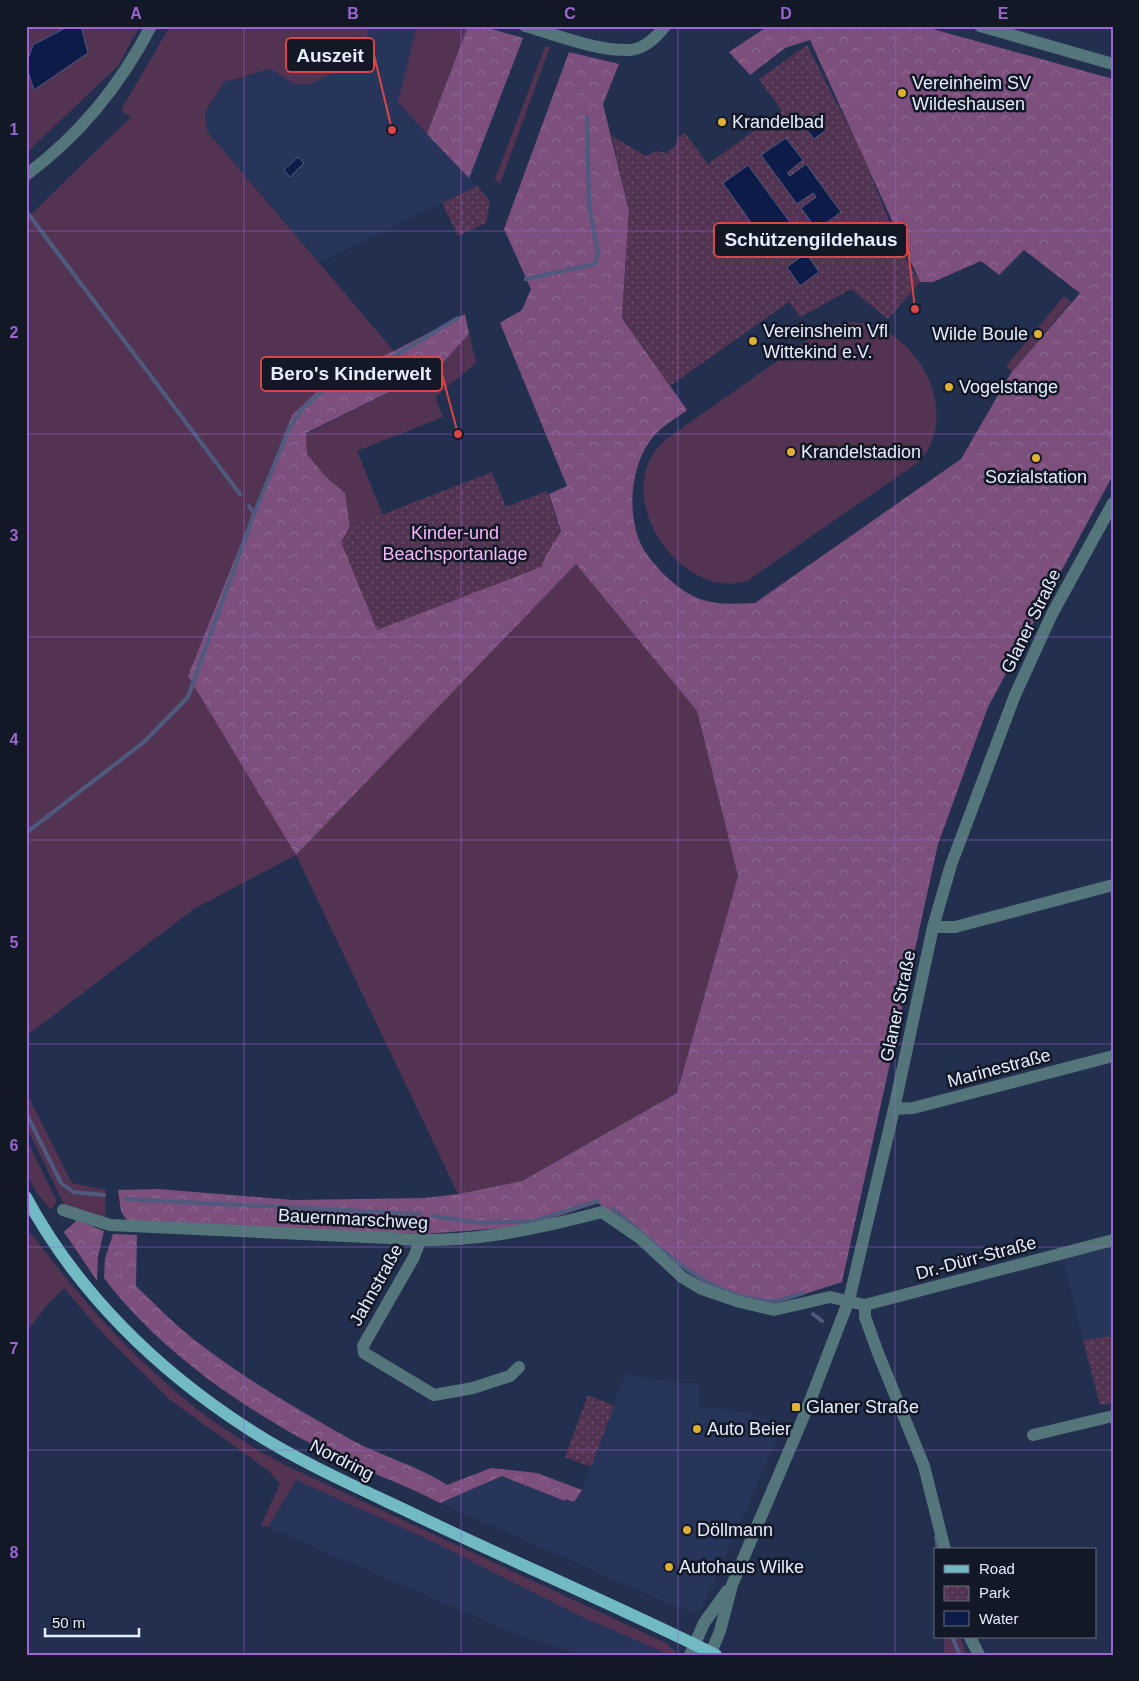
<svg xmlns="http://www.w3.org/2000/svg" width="1139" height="1681" font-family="Helvetica,sans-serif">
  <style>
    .built { fill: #27355b }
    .grass { fill: #523452 }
    .forest { fill: url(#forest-crowns) }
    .park { fill: url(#park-dots) }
    .water { fill: #0d1b48; stroke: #4e5a7e }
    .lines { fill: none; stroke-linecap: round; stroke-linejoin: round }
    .stream { stroke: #4e5a7e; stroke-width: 4 }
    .minor { stroke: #54767b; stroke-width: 12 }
    .major { stroke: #71bac4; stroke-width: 12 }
    .grid { fill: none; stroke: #9b66d2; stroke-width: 1; stroke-opacity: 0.55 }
    .poi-dot { fill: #dfb034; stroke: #131826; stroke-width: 2 }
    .labels { text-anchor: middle; stroke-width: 5; stroke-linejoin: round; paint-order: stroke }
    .poi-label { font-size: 18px; fill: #e6edfd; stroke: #131826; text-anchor: start }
    .park-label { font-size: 18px; fill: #fab6f9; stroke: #131826 }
    .street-label { font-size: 18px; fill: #e6edfd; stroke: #131826 }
    .leader { fill: none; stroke: #d84648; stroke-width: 2 }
    .callout-dot { fill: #d84648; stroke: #131826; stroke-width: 2 }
    .callout { fill: #131826; stroke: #d84648; stroke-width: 2 }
    .callout-label { font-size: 19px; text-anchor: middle; font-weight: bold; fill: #e6edfd }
    .neatline { fill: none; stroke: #9b66d2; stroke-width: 2 }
    .grid-label { font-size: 16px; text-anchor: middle; font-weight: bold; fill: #9b66d2 }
  </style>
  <defs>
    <pattern id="forest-crowns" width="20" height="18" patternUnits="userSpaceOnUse" patternTransform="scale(1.25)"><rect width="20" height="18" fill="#7c4f7c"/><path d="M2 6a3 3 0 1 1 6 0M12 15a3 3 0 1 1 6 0" fill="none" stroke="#8f6990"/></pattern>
    <pattern id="park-dots" width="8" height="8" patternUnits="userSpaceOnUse" patternTransform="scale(1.25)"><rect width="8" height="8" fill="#523452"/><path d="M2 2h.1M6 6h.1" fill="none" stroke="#6b526c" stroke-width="1.8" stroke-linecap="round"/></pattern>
  </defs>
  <rect width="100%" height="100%" fill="#232f4e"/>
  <!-- built -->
  <g class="built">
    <path d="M369 26H481L523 38 470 179 477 186 320 263 207 131 205 112 225 81 239 80 260 71 271 69 294 84 365 47Z"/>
    <path d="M1113 1246V1336L1083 1340 1063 1258Z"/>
    <path d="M625 1374 680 1383H699V1406L747 1413 783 1426 702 1608 695 1612 674 1606 440 1503 502 1476 564 1501 566 1499 574 1502 582 1490 591 1467Z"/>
    <path d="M296 1480 436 1543 578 1615 670 1655H584L518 1635 268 1527Z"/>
  </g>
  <!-- grass -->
  <g class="grass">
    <path d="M26 26H140L118 66 26 153Z"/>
    <path d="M170 26H369L365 47 346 67 310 84H294L271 69C255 71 242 80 225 81L205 112 207 131 394 351 332 377 292 415 188 676 296 854 576 564 697 711 738 876 677 1093 522 1181 458 1194 296 855 194 909 26 1036V219L131 117 121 110Z"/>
    <path d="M417 26H468L427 134 398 102Z"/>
    <path d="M545 47H550L500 184 495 179Z"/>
    <path d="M1064 296 1071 302 1012 372 1006 366Z"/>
    <path d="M850 322C860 323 871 323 880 328 927 350 957 418 920 461L747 581C680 602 606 493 665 440L817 333 835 324Z"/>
    <path d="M469 334 476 363 435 397 443 417 357 451 383 515 350 527 345 493 326 477 307 454 306 434 438 368Z"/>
    <path d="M26 1092 72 1183 106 1190 105 1218 64 1204 26 1126Z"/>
    <path d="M26 1138 57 1201 51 1210 37 1193 26 1173Z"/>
    <path d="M31 1233C84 1305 157 1386 234 1435 250 1446 267 1455 283 1464L666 1643 675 1651 674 1655H670L578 1615 436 1543 296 1480 268 1527 261 1525 280 1484 269 1471 170 1400 104 1335 64 1288 47 1305 26 1332V1236Z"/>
    <path d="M944 1637H960L967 1655H944Z"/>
  </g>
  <!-- forest -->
  <g class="forest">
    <path d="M468 26H481L523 38 469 178 427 134Z"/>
    <path d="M768 26H922L1113 79V475L988 707 938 844 842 1282 774 1304 741 1298 707 1286 598 1203 528 1226 424 1234 128 1223 121 1211 118 1190 158 1189 293 1200 425 1198 458 1194 522 1181 677 1093 738 876 697 711 576 564 296 855 188 676 292 415 332 377 394 351 465 314 469 334 438 368 306 433 307 454 326 477 345 493 350 527 341 542 541 567 546 555 561 531 549 494 567 486 500 323 522 310 531 289 504 229 569 52 619 64 603 104 629 211 622 318 687 410C677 418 662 426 654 436 632 461 627 506 638 537 644 557 673 586 691 595 712 606 733 604 755 603L961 459 1011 373 1080 293 1024 250 999 275 981 261 933 282H920L810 40 785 48 750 75 729 52Z"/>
    <path d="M77 1220 104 1231 98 1257 97 1281 64 1232Z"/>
    <path d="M113 1234 137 1235 136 1286C154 1303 172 1322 192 1338 240 1376 295 1408 348 1438 380 1456 419 1466 447 1485L491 1468 537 1473 582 1490 574 1502 566 1499 565 1501 502 1476 440 1503C404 1484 365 1471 329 1453 246 1411 160 1352 104 1278L105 1259Z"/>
  </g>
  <!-- park -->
  <g class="park">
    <path d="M807 45 861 151 903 255 920 282 888 319 851 289 801 317 789 302 670 386 622 317 629 211 612 136 646 156 656 151 667 153 675 146 677 138 685 133 708 164 782 111 759 79Z"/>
    <path d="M477 186 490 201 486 223 458 236 442 203Z"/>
    <path d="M492 472 506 507 547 491 561 531 546 555 541 567 377 630 341 542 350 527Z"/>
    <path d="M1113 1336V1403L1100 1405 1083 1340Z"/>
    <path d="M588 1395 614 1406 591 1467 565 1457Z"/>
  </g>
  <!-- water -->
  <g class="water">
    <path d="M69 26H81L88 53 34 90 26 65 33 45Z"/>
    <path d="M815 115 826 130 814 139 803 125Z"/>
    <path d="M786 138 803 160 787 173 790 176 806 164 841 212 817 230 801 208 816 197 813 193 797 204 761 155Z"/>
    <path d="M298 157 304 163 290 177 284 170Z"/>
    <path d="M748 165 803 240 777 259 723 183Z"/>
    <path d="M806 253 819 272 800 286 787 267Z"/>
  </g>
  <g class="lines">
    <!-- stream -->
    <g class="stream">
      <path d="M26 211 240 494"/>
      <path d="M526 279 595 264 598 254 589 204 587 117"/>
      <path d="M249 506 254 514"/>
      <path d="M26 833 144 742 188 697 254 514 290 427 303 408 329 386 396 355 458 318"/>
      <path d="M26 1113 61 1183 73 1192 104 1195"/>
      <path d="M125 1199 420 1214"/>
      <path d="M613 1209C660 1247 709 1300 773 1301 782 1301 794 1296 803 1293"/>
      <path d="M433 1216 480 1223 534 1221 598 1201"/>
      <path d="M813 1314 822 1321"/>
      <path d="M936 1537 938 1550"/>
      <path d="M952 1637 960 1655"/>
    </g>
    <!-- minor -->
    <g class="minor">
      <path d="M525 26C558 35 595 51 630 50 644 49 657 37 665 26"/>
      <path d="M980 26 1113 64"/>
      <path d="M26 175C80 135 120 86 151 26"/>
      <path d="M933 927H955L1113 885"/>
      <path d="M894 1109 913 1108 1113 1056"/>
      <path d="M63 1210 110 1225 388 1238C460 1246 533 1230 602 1212L640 1238 682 1277 702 1289 740 1302 774 1310 830 1297 865 1305 1113 1240"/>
      <path d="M420 1241 414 1257 363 1346 364 1353 434 1395 473 1388 510 1376 519 1367"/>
      <path d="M865 1305V1317L878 1353 924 1466 945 1550"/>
      <path d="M1033 1435 1113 1416"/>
      <path d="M970 1637 979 1655"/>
      <path d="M690 1655 704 1623 727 1591"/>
      <path d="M710 1655 720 1631 732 1585 806 1411 849 1300 894 1109 933 927 951 865 1015 695 1052 614 1113 503"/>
    </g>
    <!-- major -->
    <path class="major" d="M26 1197C77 1292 157 1370 247 1428 296 1460 352 1485 405 1510 508 1560 614 1604 716 1655"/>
  </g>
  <!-- grid -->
  <path class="grid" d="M244 26V1655M461 26V1655M678 26V1655M895 26V1655M26 231H1113M26 434H1113M26 637H1113M26 840H1113M26 1044H1113M26 1247H1113M26 1450H1113"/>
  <!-- markers -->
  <g class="poi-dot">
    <circle cx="902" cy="93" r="5"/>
    <circle cx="722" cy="122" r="5"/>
    <circle cx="1038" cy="334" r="5"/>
    <circle cx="753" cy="341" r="5"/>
    <circle cx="949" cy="387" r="5"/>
    <circle cx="791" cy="452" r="5"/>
    <circle cx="1036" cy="458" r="5"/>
    <rect x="791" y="1402" width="10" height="10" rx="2.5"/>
    <circle cx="697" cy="1429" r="5"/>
    <circle cx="687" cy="1530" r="5"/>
    <circle cx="669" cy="1567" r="5"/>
  </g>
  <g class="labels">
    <!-- poi labels -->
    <g class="poi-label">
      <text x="912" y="89">Vereinheim SV<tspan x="912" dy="21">Wildeshausen</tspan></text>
      <text x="732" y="128">Krandelbad</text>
      <text x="763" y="337">Vereinsheim Vfl<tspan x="763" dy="21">Wittekind e.V.</tspan></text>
      <text x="1028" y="340" text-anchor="end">Wilde Boule</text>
      <text x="959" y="393">Vogelstange</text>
      <text x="801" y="458">Krandelstadion</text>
      <text x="1036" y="483" text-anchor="middle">Sozialstation</text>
      <text x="806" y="1413">Glaner Straße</text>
      <text x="707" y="1435">Auto Beier</text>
      <text x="697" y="1536">Döllmann</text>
      <text x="679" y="1573">Autohaus Wilke</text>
    </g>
    <!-- park labels -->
    <g class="park-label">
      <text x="455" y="539">Kinder-und<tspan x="455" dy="21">Beachsportanlage</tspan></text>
    </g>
    <!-- street labels -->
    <g class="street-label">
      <text transform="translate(1031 621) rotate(-64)" y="6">Glaner Straße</text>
      <text transform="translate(898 1006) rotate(-78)" y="6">Glaner Straße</text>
      <text transform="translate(999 1068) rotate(-15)" y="6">Marinestraße</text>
      <text transform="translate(353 1219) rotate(3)" y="6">Bauernmarschweg</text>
      <text transform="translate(976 1258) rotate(-15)" y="6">Dr.-Dürr-Straße</text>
      <text transform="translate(376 1285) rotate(-61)" y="6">Jahnstraße</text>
      <text transform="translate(342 1460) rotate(27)" y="6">Nordring</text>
    </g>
  </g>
  <!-- callouts -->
  <path class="leader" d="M392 130L374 55M915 309L907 240M458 434L442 374"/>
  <g class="callout-dot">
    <circle cx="392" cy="130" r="5"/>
    <circle cx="915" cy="309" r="5"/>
    <circle cx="458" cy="434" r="5"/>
  </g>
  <g class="callout">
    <rect x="286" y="38" width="88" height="34" rx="5"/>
    <rect x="714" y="223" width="193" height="34" rx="5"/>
    <rect x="261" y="357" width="181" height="34" rx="5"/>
  </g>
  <g class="callout-label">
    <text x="330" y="62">Auszeit</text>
    <text x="811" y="246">Schützengildehaus</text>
    <text x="351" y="380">Bero's Kinderwelt</text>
  </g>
  <!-- border -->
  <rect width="1139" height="1681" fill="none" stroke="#131826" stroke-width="55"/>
  <!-- legend -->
  <rect x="934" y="1548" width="162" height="90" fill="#131826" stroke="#676d7c"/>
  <rect x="944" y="1565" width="25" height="8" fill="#71bac4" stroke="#676d7c"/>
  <text x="979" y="1574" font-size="15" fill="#e6edfd">Road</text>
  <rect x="944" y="1586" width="25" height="15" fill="url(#park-dots)" stroke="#676d7c"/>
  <text x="979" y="1598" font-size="15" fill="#e6edfd">Park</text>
  <rect x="944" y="1611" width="25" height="15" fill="#0d1b48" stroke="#676d7c"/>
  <text x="979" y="1624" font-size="15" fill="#e6edfd">Water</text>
  <!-- scale -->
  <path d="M45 1628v8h94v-8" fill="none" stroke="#e6edfd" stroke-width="2.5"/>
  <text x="52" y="1628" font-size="15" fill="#e6edfd" stroke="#131826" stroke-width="4" paint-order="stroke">50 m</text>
  <rect x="28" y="28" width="1084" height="1626" class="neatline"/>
  <g class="grid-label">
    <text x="136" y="19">A</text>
    <text x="353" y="19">B</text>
    <text x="570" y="19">C</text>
    <text x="786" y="19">D</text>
    <text x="1003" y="19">E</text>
    <text x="14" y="135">1</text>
    <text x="14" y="338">2</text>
    <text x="14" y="541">3</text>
    <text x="14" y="745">4</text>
    <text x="14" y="948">5</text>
    <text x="14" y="1151">6</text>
    <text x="14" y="1354">7</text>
    <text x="14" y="1558">8</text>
  </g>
</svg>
